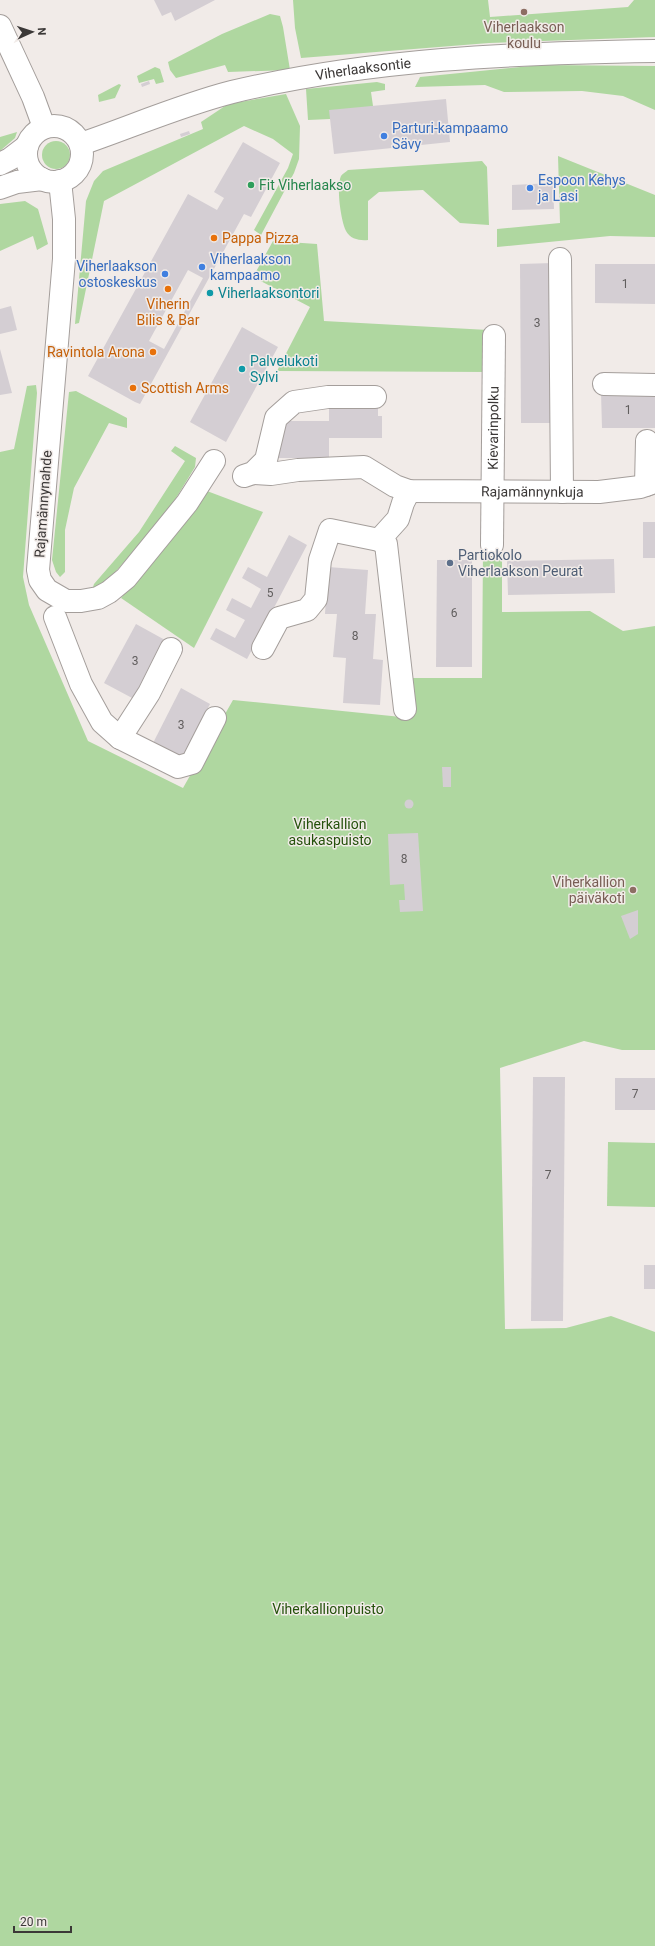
<svg xmlns="http://www.w3.org/2000/svg" width="655" height="1946" font-family="Roboto,sans-serif">
  <style>
    .green { fill: #afd7a0 }
    .building { fill: #d4ced3; fill-rule: evenodd }
    .lines { fill: none; stroke-linecap: round; stroke-linejoin: round }
    .minor-casing { stroke: #a49e9b; stroke-width: 24 }
    .minor { stroke: #fff; stroke-width: 22 }
    .education-dot { fill: #8d6e63; stroke: #f1ebe8; stroke-width: 1.5 }
    .shop-dot { fill: #3f7fe0; stroke: #f1ebe8; stroke-width: 1.5 }
    .leisure-dot { fill: #2e9e5b; stroke: #f1ebe8; stroke-width: 1.5 }
    .food-dot { fill: #e8710a; stroke: #f1ebe8; stroke-width: 1.5 }
    .culture-dot { fill: #0f9aa8; stroke: #f1ebe8; stroke-width: 1.5 }
    .service-dot { fill: #5c6f8a; stroke: #f1ebe8; stroke-width: 1.5 }
    .labels { text-anchor: middle; stroke-width: 3; stroke-linejoin: round; paint-order: stroke }
    .number-label { font-size: 12px; fill: #615e5e }
    .education-label { font-size: 14px; fill: #785e54; stroke: #f1ebe8 }
    .street-label { font-size: 14px; fill: #3b3837; stroke: #f1ebe8 }
    .shop-label { font-size: 14px; fill: #366cbe; stroke: #f1ebe8; text-anchor: start }
    .leisure-label { font-size: 14px; fill: #27864d; stroke: #f1ebe8; text-anchor: start }
    .food-label { font-size: 14px; fill: #c56008; stroke: #f1ebe8; text-anchor: start }
    .culture-label { font-size: 14px; fill: #0d838f; stroke: #f1ebe8; text-anchor: start }
    .service-label { font-size: 14px; fill: #4e5e75; stroke: #f1ebe8; text-anchor: start }
    .park-label { font-size: 14px; fill: #24510b; stroke: #f1ebe8 }
  </style>
  <rect width="100%" height="100%" fill="#f1ebe8"/>
  <!-- green -->
  <g class="green">
    <path d="M293 0H488L490 17 628 7 634 0H655V37L489 43 301 58 295 28Z"/>
    <path d="M270 14 280 16 283 27 290 70 228 72 225 65 176 78 170 70 168 62 222 34Z"/>
    <path d="M541 65 655 66V110L623 96 582 91 504 92 485 85 415 87 420 77Z"/>
    <path d="M155 67 160 69 164 82 156 84 154 79 139 83 137 76Z"/>
    <path d="M377 82 385 84V90L371 92 373 106 330 119 308 120 306 89Z"/>
    <path d="M119 84 121 85 115 98 99 102 98 95Z"/>
    <path d="M286 94 300 126 299 159 294 173 261 235 254 230 288 168 293 154 273 139 244 126 104 201 79 323 75 324 86 201 94 181 103 171 203 129 201 122 228 104Z"/>
    <path d="M17 132 15 138 0 151V137Z"/>
    <circle cx="56" cy="155" r="14"/>
    <path d="M558 156 655 195V237L610 236 497 247V229L560 223Z"/>
    <path d="M482 161 487 167 489 225 460 223 423 190 379 192 368 201V240C360 241 350 239 346 231 341 221 336 187 341 176 342 174 346 172 348 170Z"/>
    <path d="M25 201 38 209 48 244 37 250 33 236 0 251V204Z"/>
    <path d="M273 241 317 244 324 321 488 330V372L277 371 310 307 253 277Z"/>
    <path d="M36 385 37 393 23 577 29 605 88 741 183 788 233 700 411 718 405 678H482L483 550H502V612L590 611 623 631 655 626V1050H622L584 1041 500 1068 505 1329 566 1328 611 1316 655 1332V1946H0V452L14 449 27 386Z"/>
    <path d="M76 391 127 418V428L109 423 74 488 65 530V572L60 577 56 572 52 560 69 392Z"/>
    <path d="M175 446 196 458 195 467 165 516 109 579 96 588 93 587 94 584 139 532 185 461 171 451Z"/>
    <path d="M207 491 263 512 194 648 121 598Z"/>
    <path d="M608 1142 655 1143V1207L607 1206Z"/>
  </g>
  <!-- building -->
  <g class="building">
    <path d="M154 0H215L175 21 171 12 162 16Z"/>
    <path d="M149 81 150 84 142 87 141 84Z"/>
    <path d="M446 99 450 142 334 154 329 110Z"/>
    <path d="M189 131 190 134 181 137 180 134Z"/>
    <path d="M243 142 280 163 251 217 244 214 140 404 135 402 88 376 188 194 217 210 224 198 214 192ZM188 270 203 278 164 349 149 341Z"/>
    <path d="M553 183 554 209 512 210V185Z"/>
    <path d="M553 263 554 423H521L520 264Z"/>
    <path d="M595 264H655V304L595 303Z"/>
    <path d="M11 306 17 330 0 334V309Z"/>
    <path d="M242 327 278 347 226 442 190 422Z"/>
    <path d="M0 349 12 393 0 395Z"/>
    <path d="M601 392H655V428H602Z"/>
    <path d="M329 403H378V416H382V438H329V458H277L281 421H329Z"/>
    <rect x="643" y="522" width="12" height="36"/>
    <path d="M289 535 307 545 247 659 210 639 216 628 235 638 245 620 226 610 232 598 251 608 261 589 242 578 248 567 267 577Z"/>
    <path d="M614 559 615 593 508 595 507 561Z"/>
    <path d="M437 560H472V667H436Z"/>
    <path d="M328 567 368 570 365 614H376L373 659 383 660 380 705 343 703 346 658 333 657 337 614H325Z"/>
    <path d="M136 624 165 640 134 699 104 683Z"/>
    <path d="M181 688 210 704 180 762 151 747Z"/>
    <path d="M442 767H451V787H443Z"/>
    <circle cx="409" cy="804" r="4.5"/>
    <path d="M418 833 423 911 400 912 399 900H405L404 884 390 885 388 834Z"/>
    <path d="M638 910V934L630 939 621 916Z"/>
    <path d="M533 1077H565L563 1321H531Z"/>
    <rect x="615" y="1078" width="40" height="32"/>
    <rect x="644" y="1265" width="11" height="24"/>
  </g>
  <g class="lines">
    <!-- minor casing -->
    <g class="minor-casing">
      <g id="minor">
        <path d="M0 26 33 97 44 127"/>
        <circle cx="54" cy="154" r="28"/>
        <path id="s1" d="M81 144C131 127 181 105 232 92 370 59 514 53 655 51"/>
        <path d="M0 164 10 159 27 146"/>
        <path d="M60 181 64 219V259L38 570 40 580 47 590 66 601H81L98 598 109 592 126 578 187 503 214 461"/>
        <path d="M0 188 17 182 42 179"/>
        <path d="M560 259 562 492"/>
        <path d="M604 384 655 385"/>
        <path id="s2" d="M253 473 271 474 298 470 364 467 395 486 409 491 599 492 640 487 655 482"/>
        <path d="M244 476 253 473 266 460 276 418 294 402 328 397H375"/>
        <path d="M646 485 647 441"/>
        <path id="s3" d="M492 545 494 336"/>
        <path d="M55 617 81 684 102 722 120 738 178 767 192 763 215 718"/>
        <path d="M263 648 279 618 307 610 316 599 320 560 330 530 379 540"/>
        <path d="M405 709 386 544 379 540 398 519 403 503 409 491"/>
        <path d="M120 738 149 693 171 649"/>
      </g>
    </g>
    <!-- minor -->
    <use href="#minor" class="minor"/>
  </g>
  <!-- markers -->
  <g class="education-dot">
    <circle cx="524" cy="12" r="4"/>
    <circle cx="633" cy="890" r="4"/>
  </g>
  <g class="shop-dot">
    <circle cx="384" cy="136" r="4"/>
    <circle cx="530" cy="188" r="4"/>
    <circle cx="202" cy="267" r="4"/>
    <circle cx="165" cy="274" r="4"/>
  </g>
  <circle class="leisure-dot" cx="251" cy="185" r="4"/>
  <g class="food-dot">
    <circle cx="214" cy="238" r="4"/>
    <circle cx="168" cy="289" r="4"/>
    <circle cx="153" cy="352" r="4"/>
    <circle cx="133" cy="388" r="4"/>
  </g>
  <g class="culture-dot">
    <circle cx="210" cy="293" r="4"/>
    <circle cx="242" cy="369" r="4"/>
  </g>
  <circle class="service-dot" cx="450" cy="563" r="4"/>
  <g class="labels">
    <!-- number labels -->
    <g class="number-label">
      <text x="625" y="288">1</text>
      <text x="537" y="327">3</text>
      <text x="628" y="414">1</text>
      <text x="270" y="597">5</text>
      <text x="454" y="617">6</text>
      <text x="355" y="640">8</text>
      <text x="135" y="665">3</text>
      <text x="181" y="729">3</text>
      <text x="404" y="863">8</text>
      <text x="635" y="1098">7</text>
      <text x="548" y="1179">7</text>
    </g>
    <!-- education labels -->
    <g class="education-label">
      <text x="524" y="32">Viherlaakson<tspan x="524" dy="16">koulu</tspan></text>
      <text x="625" y="887" text-anchor="end">Viherkallion<tspan x="625" dy="16">päiväkoti</tspan></text>
    </g>
    <!-- street labels -->
    <g class="street-label">
      <text dy="5" stroke="none"><textPath href="#s1" startOffset="293">Viherlaaksontie</textPath></text>
      <text dy="5" stroke="none"><textPath href="#s3" startOffset="117">Kievarinpolku</textPath></text>
      <text dy="5" stroke="none"><textPath href="#s2" startOffset="286">Rajamännynkuja</textPath></text>
      <text transform="translate(43 504) rotate(-86)" y="5">Rajamännynahde</text>
    </g>
    <!-- shop labels -->
    <g class="shop-label">
      <text x="392" y="133">Parturi-kampaamo<tspan x="392" dy="16">Sävy</tspan></text>
      <text x="538" y="185">Espoon Kehys<tspan x="538" dy="16">ja Lasi</tspan></text>
      <text x="210" y="264">Viherlaakson<tspan x="210" dy="16">kampaamo</tspan></text>
      <text x="157" y="271" text-anchor="end">Viherlaakson<tspan x="157" dy="16">ostoskeskus</tspan></text>
    </g>
    <!-- leisure labels -->
    <g class="leisure-label">
      <text x="259" y="190">Fit Viherlaakso</text>
    </g>
    <!-- food labels -->
    <g class="food-label">
      <text x="222" y="243">Pappa Pizza</text>
      <text x="168" y="309" text-anchor="middle">Viherin<tspan x="168" dy="16">Bilis &amp; Bar</tspan></text>
      <text x="145" y="357" text-anchor="end">Ravintola Arona</text>
      <text x="141" y="393">Scottish Arms</text>
    </g>
    <!-- culture labels -->
    <g class="culture-label">
      <text x="218" y="298">Viherlaaksontori</text>
      <text x="250" y="366">Palvelukoti<tspan x="250" dy="16">Sylvi</tspan></text>
    </g>
    <!-- service labels -->
    <g class="service-label">
      <text x="458" y="560">Partiokolo<tspan x="458" dy="16">Viherlaakson Peurat</tspan></text>
    </g>
    <!-- park labels -->
    <g class="park-label">
      <text x="330" y="829">Viherkallion<tspan x="330" dy="16">asukaspuisto</tspan></text>
      <text x="328" y="1614">Viherkallionpuisto</text>
    </g>
  </g>
  <!-- north arrow -->
  <g transform="translate(32 32) rotate(87)" stroke="#f1ebe8" stroke-width="3" paint-order="stroke">
  <path d="M0-3L7 15L0 10L-7 15Z" fill="#3b3837"/>
  <text y="-6" font-size="11" font-weight="bold" text-anchor="middle" fill="#3b3837">N</text>
  </g>
  <!-- scale -->
  <path d="M14 1926v6h57v-6" fill="none" stroke="#3b3837" stroke-width="2"/>
  <text x="20" y="1926" font-size="12" fill="#3b3837" stroke="#f1ebe8" stroke-width="3" paint-order="stroke">20 m</text>
</svg>
